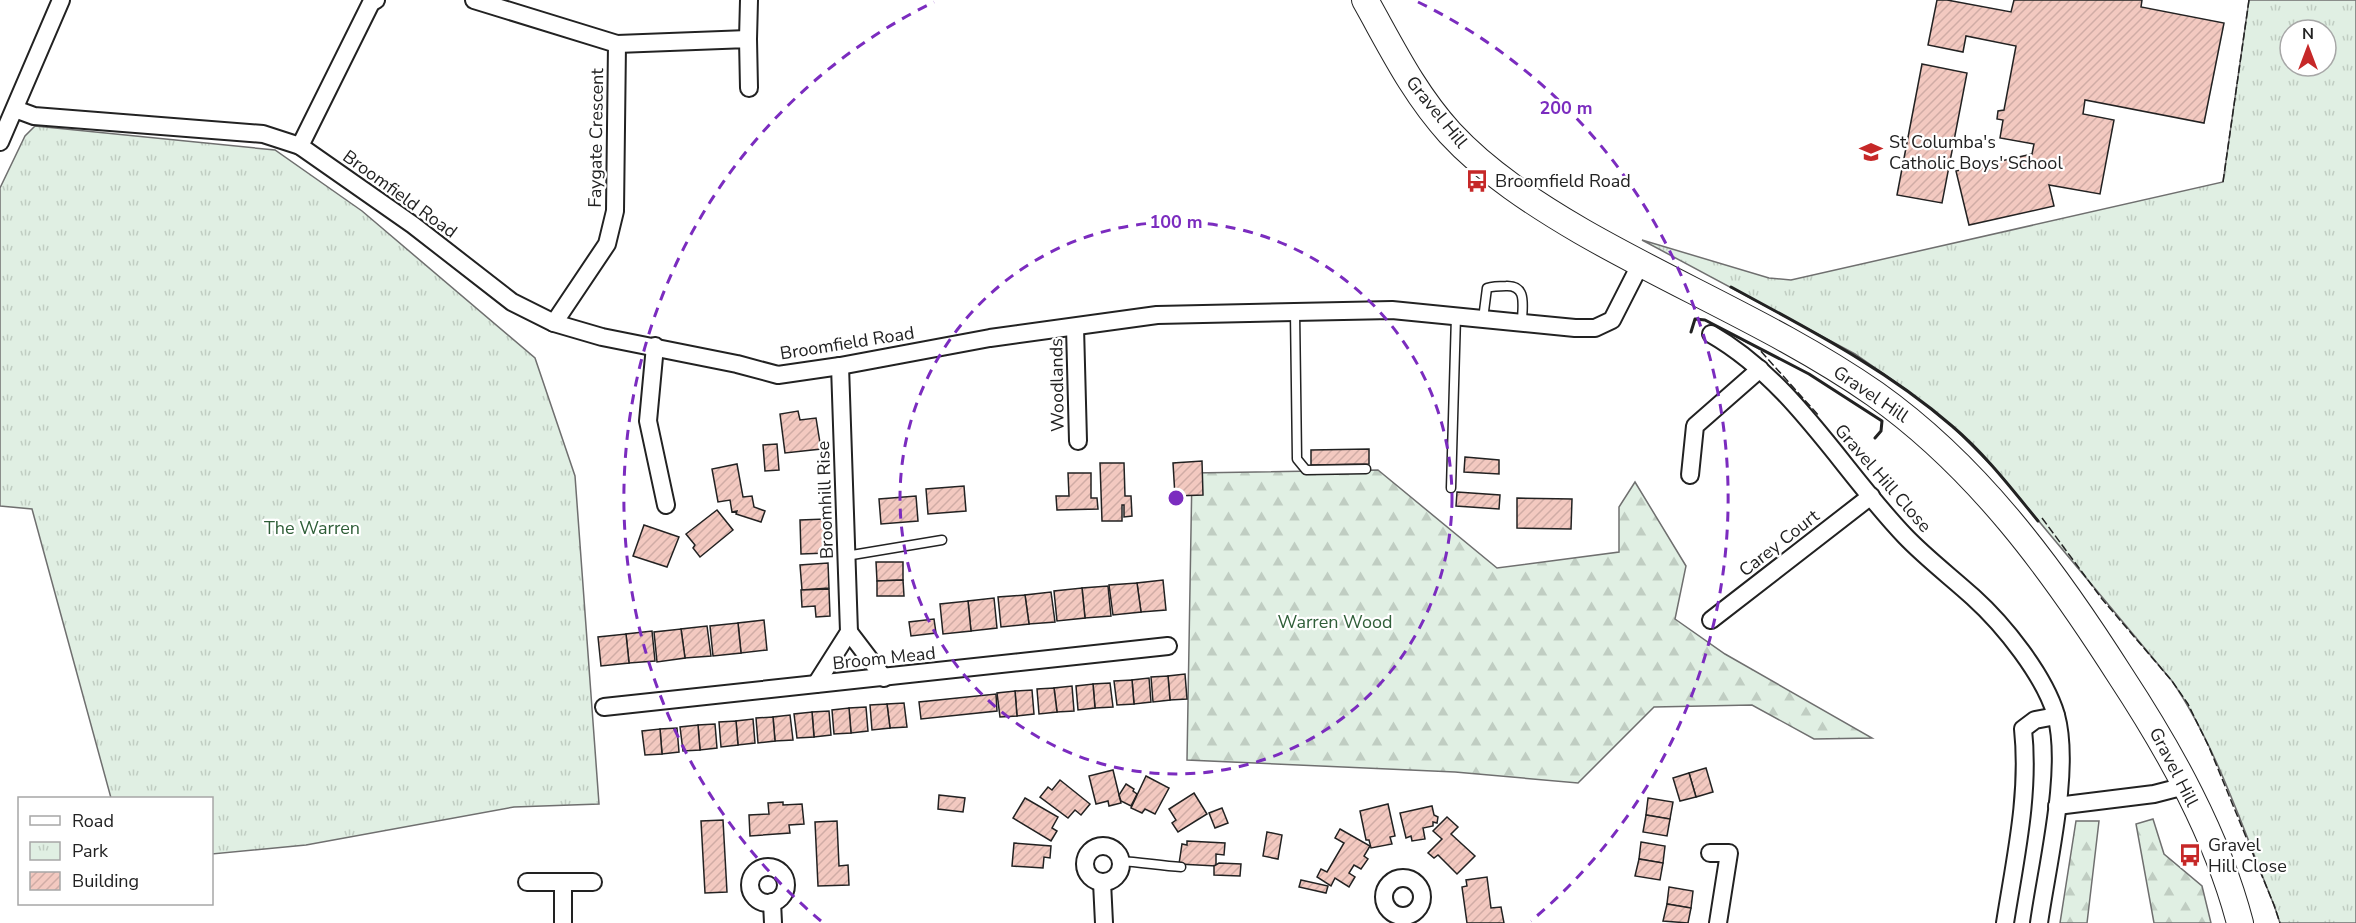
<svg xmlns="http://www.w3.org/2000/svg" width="2356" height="923" font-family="'Nunito Sans',sans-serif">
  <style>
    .forest { fill: url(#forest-firs); stroke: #6f6f6f; stroke-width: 1.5 }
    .park { fill: url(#park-tufts); stroke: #6f6f6f; stroke-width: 1.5; fill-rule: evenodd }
    .building { fill: url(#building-hatch); stroke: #222; stroke-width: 1.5 }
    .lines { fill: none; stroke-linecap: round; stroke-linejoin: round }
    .service-casing { stroke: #222; stroke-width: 11 }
    .minor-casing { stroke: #222; stroke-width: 20 }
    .primary-casing { stroke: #222; stroke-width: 28 }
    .service { stroke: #fff; stroke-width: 8 }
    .minor { stroke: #fff; stroke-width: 16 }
    .primary { stroke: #fff; stroke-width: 26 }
    .fence { stroke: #222; stroke-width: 1.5; stroke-dasharray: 8 3; stroke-linecap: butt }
    .wall { stroke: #222; stroke-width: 3 }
    .ring { fill: none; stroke: #7b2cbf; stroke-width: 3; stroke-dasharray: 10 8 }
    .labels { text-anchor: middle; stroke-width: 4.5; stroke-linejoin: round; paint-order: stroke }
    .street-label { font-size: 18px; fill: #222; stroke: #fff }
    .poi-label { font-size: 18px; fill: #222; stroke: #fff; text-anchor: start }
    .park-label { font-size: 18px; fill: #2f5e38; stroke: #fff }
    .centre { fill: #7b2cbf; stroke: #fff; stroke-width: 3 }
    .ring-label { font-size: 18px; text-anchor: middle; font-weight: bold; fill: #7b2cbf; stroke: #fff; stroke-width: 4.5; stroke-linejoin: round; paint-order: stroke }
  </style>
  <defs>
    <pattern id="forest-firs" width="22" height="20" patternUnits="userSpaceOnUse" patternTransform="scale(1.5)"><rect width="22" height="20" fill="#e0efe3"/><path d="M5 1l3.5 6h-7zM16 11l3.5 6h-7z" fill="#c0cdc2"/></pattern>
    <pattern id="park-tufts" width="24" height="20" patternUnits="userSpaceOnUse" patternTransform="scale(1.5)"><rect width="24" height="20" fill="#e0efe3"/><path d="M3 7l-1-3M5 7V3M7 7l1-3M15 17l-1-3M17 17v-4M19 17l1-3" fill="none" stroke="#c0cdc2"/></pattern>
    <pattern id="building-hatch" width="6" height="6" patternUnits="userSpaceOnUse" patternTransform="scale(1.5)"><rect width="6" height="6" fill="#f3c9c0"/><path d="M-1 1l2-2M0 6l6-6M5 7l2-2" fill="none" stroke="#d0aca5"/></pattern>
  </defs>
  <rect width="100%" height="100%" fill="#fff"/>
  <!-- forest -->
  <g class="forest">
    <path d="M1378 470 1497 568 1619 552V507L1635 482 1686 566 1675 619 1725 654 1872 738 1814 739 1752 705 1654 707 1578 783 1455 772 1187 760 1192 473Z"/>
    <path d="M2153 819 2164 854 2202 886 2211 923H2154L2136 824Z"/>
    <path d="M2076 821H2099L2087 923H2060Z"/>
  </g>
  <!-- park -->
  <g class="park">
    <path d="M2249 0H2356V923H2280L2274 905C2244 832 2216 745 2172 681L1997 471 1953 427 1907 390 1855 354 1642 240 1769 278 1791 280 2223 182ZM2290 30H2326V66H2290Z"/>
    <path d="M35 126 275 150 362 211 535 358 575 476 599 804 514 807 306 845 212 854V798H111L32 509 0 506V188L25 136Z"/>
  </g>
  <!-- building -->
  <g class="building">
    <path d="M1937 0H1947L2011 12 2014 0H2142L2141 7 2224 23 2204 123 2085 100 2083 114 2114 120 2100 194 2049 185 2054 206 1969 225 1956 171 2032 154 2034 144 2000 138 2003 120 1997 119 1998 111 2004 110 2016 46 1966 36 1963 52 1928 45Z"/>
    <path d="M1922 64 1967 73 1942 203 1897 195Z"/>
    <path d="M798 411 800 420 816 418 821 449 785 453 780 414Z"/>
    <path d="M777 444 779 470 765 471 763 445Z"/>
    <path d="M1369 449V464L1311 465V450Z"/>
    <path d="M1465 457 1499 460V474L1464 472Z"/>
    <path d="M1202 461 1203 495 1175 496 1173 463Z"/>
    <path d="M1100 463H1124L1125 496H1131L1132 516 1124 517V505H1122V521H1102Z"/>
    <path d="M737 464 743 497 752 496 754 507 765 511 761 522 736 514 737 511 732 512 730 500 718 502 712 469Z"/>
    <path d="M1068 473H1091V498H1097L1098 509 1057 510 1056 496H1069Z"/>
    <path d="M964 486 966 511 928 514 926 489Z"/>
    <path d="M1457 492 1500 495 1499 509 1456 506Z"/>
    <path d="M916 496 918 521 881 524 879 499Z"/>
    <path d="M1517 498 1572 499 1571 529 1517 528Z"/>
    <path d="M717 510 733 530 700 557 693 548 695 545 686 534Z"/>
    <path d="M826 519 827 553 801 554 800 520Z"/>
    <path d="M644 525 679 537 667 567 633 556Z"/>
    <path d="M876 562H903V580L877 581Z"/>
    <path d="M828 563 829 588 802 590 800 565Z"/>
    <path d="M903 580 904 596H877V581Z"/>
    <path d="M1163 580 1166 610 1141 612 1137 583Z"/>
    <path d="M1137 583 1141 612 1113 615 1109 585Z"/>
    <path d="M1108 586 1111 616 1085 618 1082 588Z"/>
    <path d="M1082 588 1085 618 1057 621 1054 591Z"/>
    <path d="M829 589 830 616 816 617 815 606 802 607 801 590Z"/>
    <path d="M1051 592 1055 622 1029 624 1025 595Z"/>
    <path d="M1025 595 1029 624 1001 627 998 597Z"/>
    <path d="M994 598 997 628 971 631 968 601Z"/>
    <path d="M968 601 971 631 943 634 940 604Z"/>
    <path d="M934 619 936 633 911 636 909 622Z"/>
    <path d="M764 620 767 650 741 653 738 623Z"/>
    <path d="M738 623 741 653 713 656 710 626Z"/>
    <path d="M707 626 711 656 685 658 681 629Z"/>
    <path d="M681 629 685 658 657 662 654 632Z"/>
    <path d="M652 631 655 661 629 663 626 634Z"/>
    <path d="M626 634 629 663 601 666 598 637Z"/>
    <path d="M1185 674 1187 699 1170 700 1168 676Z"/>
    <path d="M1168 676 1170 700 1153 702 1151 677Z"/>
    <path d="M1149 678 1151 702 1134 704 1132 680Z"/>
    <path d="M1132 680 1134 704 1117 705 1114 681Z"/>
    <path d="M1110 683 1113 707 1095 708 1093 684Z"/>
    <path d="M1093 684 1095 708 1078 710 1076 686Z"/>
    <path d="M1072 686 1074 711 1057 712 1054 688Z"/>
    <path d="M1054 688 1057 712 1039 714 1037 689Z"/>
    <path d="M1032 690 1034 714 1017 716 1015 691Z"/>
    <path d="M1015 691 1017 716 1000 717 997 693Z"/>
    <path d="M996 694 997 711 921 719 919 702Z"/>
    <path d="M904 703 907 727 890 728 887 704Z"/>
    <path d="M887 704 890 728 872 730 870 705Z"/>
    <path d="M866 707 868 731 851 733 849 708Z"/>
    <path d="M849 708 851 733 834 734 832 710Z"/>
    <path d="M829 711 831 735 814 737 812 712Z"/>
    <path d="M812 712 814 737 797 738 794 714Z"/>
    <path d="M790 715 793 740 775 741 773 717Z"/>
    <path d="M773 717 775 741 758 743 756 718Z"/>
    <path d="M753 719 755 743 738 745 736 721Z"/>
    <path d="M736 721 738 745 721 747 719 722Z"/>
    <path d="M715 724 717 748 700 750 698 725Z"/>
    <path d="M698 725 700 750 683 751 680 727Z"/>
    <path d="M677 728 679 752 662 754 660 729Z"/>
    <path d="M660 729 662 754 645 755 642 731Z"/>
    <path d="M1706 768 1713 792 1696 797 1689 773Z"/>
    <path d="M1113 770 1121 803 1109 806 1108 801 1096 804 1089 776Z"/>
    <path d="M1689 773 1696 797 1680 801 1673 778Z"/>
    <path d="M1146 776 1169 788 1155 814 1145 809 1142 813 1131 808Z"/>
    <path d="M1060 780 1090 804 1081 815 1075 810 1068 818 1040 797 1048 787 1052 790Z"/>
    <path d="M1126 784 1134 789 1133 791 1137 794 1131 806 1121 801 1119 795Z"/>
    <path d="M1194 793 1207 814 1178 832 1172 823 1176 820 1169 809Z"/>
    <path d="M939 795 965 798 963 812 938 809Z"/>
    <path d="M1025 798 1058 817 1052 828 1057 831 1051 841 1013 818Z"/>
    <path d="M1648 798 1673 802 1670 819 1646 815Z"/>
    <path d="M783 802V805L802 804 804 824 789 825 790 833 750 836 749 815 769 814 768 803Z"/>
    <path d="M1388 804 1395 836 1390 837 1392 844 1371 848 1369 840H1366L1360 811Z"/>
    <path d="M1432 806 1434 815 1438 817 1437 823 1433 822V826L1423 828 1425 839 1412 841 1411 836 1406 838 1400 813Z"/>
    <path d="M1222 808 1228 823 1215 828 1209 813Z"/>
    <path d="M1646 815 1670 819 1667 836 1643 832Z"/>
    <path d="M1447 817 1458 827 1451 834 1475 856 1457 874 1438 855 1434 858 1428 853 1442 839 1433 831Z"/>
    <path d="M723 820 727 892 705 893 701 821Z"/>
    <path d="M837 821 839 866 848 865 849 885 818 886 815 822Z"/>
    <path d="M1340 829 1370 846 1364 856 1368 859 1361 869 1354 865 1349 873 1355 877 1349 887 1335 878 1331 886 1317 877 1321 869 1327 872 1344 843 1335 838Z"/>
    <path d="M1267 832 1282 835 1278 859 1263 856Z"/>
    <path d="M1187 841 1225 843 1224 855 1216 854V866L1179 864 1182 844 1187 845Z"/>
    <path d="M1641 842 1665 846 1663 863 1639 859Z"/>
    <path d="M1014 843 1051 846 1050 858 1044 857 1043 868 1012 866Z"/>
    <path d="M1639 859 1663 863 1660 880 1635 876Z"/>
    <path d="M1219 863 1241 864 1240 876 1214 875V866Z"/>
    <path d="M1487 877 1491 908 1501 907 1504 923H1467L1462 887 1467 886 1466 880Z"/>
    <path d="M1301 880 1328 886 1326 893 1299 887Z"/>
    <path d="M1669 887 1693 891 1691 908 1667 904Z"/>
    <path d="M1667 904 1691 908 1688 923 1663 921Z"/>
  </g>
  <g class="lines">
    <!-- service casing -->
    <g class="service-casing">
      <g id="service">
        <path d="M1295 312 1297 459 1306 470 1366 469"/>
        <path d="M1483 319 1487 288C1494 286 1500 286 1506 286 1528 285 1522 307 1522 322"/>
        <path d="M1451 488 1456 316"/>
        <path d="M846 556 942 540"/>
        <path d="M1120 861C1141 862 1161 866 1181 867"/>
      </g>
    </g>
    <!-- minor casing -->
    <g class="minor-casing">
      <g id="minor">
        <path d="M474 0 617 44 615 211 607 244 554 323"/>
        <path d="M748 39 749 0"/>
        <path d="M617 44 748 39 749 88"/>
        <path d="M15 109 34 116 263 134 300 146 413 225 512 302 554 323 602 337 737 364 778 375 840 366 990 338 1157 315 1392 310 1575 328H1595L1612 320 1640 265"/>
        <path d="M0 142 61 0"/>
        <path d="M300 146 371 3 376 0"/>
        <path d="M1075 327 1078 441"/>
        <path d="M1711 334C1793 381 1841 469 1905 536 1926 558 1951 577 1973 597 2004 625 2044 675 2056 715 2071 769 2047 866 2039 923"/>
        <path d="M655 346 648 421 666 505"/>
        <path d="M1690 475 1695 426 1760 369"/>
        <path d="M1711 620 1871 496"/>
        <path d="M849 632 884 678"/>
        <path d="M816 684 849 632 840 366"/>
        <path d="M604 707 1168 646"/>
        <path d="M2057 806 2154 794 2185 786"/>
        <circle cx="1103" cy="864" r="18"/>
        <path d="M1710 853H1729L1718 923"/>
        <circle cx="768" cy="885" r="18"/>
        <circle cx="1403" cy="897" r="19"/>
        <path d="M527 882H593"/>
        <path d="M1102 882 1104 923"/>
        <path d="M772 902 773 923"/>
        <path d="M563 923V883"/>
        <path d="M2005 923C2015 859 2030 794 2023 729L2035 720 2056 716"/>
      </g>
    </g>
    <!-- primary casing -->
    <g class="primary-casing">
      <path id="primary" d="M1365 0C1392 48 1413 92 1450 133 1487 173 1535 204 1581 231 1678 287 1783 330 1875 394 1978 467 2053 570 2120 675 2170 751 2217 835 2240 923"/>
    </g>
    <!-- service -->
    <use href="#service" class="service"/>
    <!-- minor -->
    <use href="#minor" class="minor"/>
    <!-- primary -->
    <use href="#primary" class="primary"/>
    <!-- fence -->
    <g class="fence">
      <path d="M2223 182 2249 0"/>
      <path d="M1691 332 1695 319 1705 320 1758 348 1819 416"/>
      <path d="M2042 518 2102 599 2172 681 2188 704 2209 747 2274 905 2280 923"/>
    </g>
    <!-- wall -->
    <g class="wall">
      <path d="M1731 287C1808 329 1885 368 1952 426 1985 454 2011 488 2038 521"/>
      <path d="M1691 332 1695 319 1705 320 1809 374 1882 421 1881 431 1875 438"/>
    </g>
  </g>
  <!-- distance rings -->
  <g class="ring">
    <circle cx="1176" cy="498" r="276"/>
    <path d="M821 921A552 552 0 0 1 934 2M1418 2A552 552 0 0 1 1531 921"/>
  </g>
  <!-- icons -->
  <defs>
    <g id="school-bare" transform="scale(1.8)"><path d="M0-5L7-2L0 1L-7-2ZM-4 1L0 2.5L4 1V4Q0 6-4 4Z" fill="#c62828" stroke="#fff" stroke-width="2.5" paint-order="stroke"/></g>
    <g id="bus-bare" transform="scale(1.8)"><path d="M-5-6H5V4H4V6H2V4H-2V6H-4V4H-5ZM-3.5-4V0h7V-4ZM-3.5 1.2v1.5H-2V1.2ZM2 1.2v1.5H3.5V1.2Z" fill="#c62828" stroke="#fff" stroke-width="2.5" paint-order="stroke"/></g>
  </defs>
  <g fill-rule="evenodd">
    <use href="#school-bare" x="1871" y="152"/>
    <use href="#bus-bare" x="1477" y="181"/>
    <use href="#bus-bare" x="2190" y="855"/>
  </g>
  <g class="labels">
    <!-- street labels -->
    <g class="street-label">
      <text transform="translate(1437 112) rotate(51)" y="6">Gravel Hill</text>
      <text transform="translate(596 138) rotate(-89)" y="6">Faygate Crescent</text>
      <text transform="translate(400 194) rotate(36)" y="6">Broomfield Road</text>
      <text transform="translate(847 343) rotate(-9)" y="6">Broomfield Road</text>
      <text transform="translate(1057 385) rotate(-91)" y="6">Woodlands</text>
      <text transform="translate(1871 394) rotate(34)" y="6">Gravel Hill</text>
      <text transform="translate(1883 478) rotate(49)" y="6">Gravel Hill Close</text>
      <text transform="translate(825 500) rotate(-92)" y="6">Broomhill Rise</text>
      <text transform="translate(1779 543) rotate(-38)" y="6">Carey Court</text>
      <text transform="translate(884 658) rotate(-6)" y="6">Broom Mead</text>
      <text transform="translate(2174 767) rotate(63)" y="6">Gravel Hill</text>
    </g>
    <!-- poi labels -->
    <g class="poi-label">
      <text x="1889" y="148">St Columba's<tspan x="1889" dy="21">Catholic Boys' School</tspan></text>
      <text x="1495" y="187">Broomfield Road</text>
      <text x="2208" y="851">Gravel<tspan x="2208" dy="21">Hill Close</tspan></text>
    </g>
    <!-- park labels -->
    <g class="park-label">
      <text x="312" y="534">The Warren</text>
      <text x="1335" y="628">Warren Wood</text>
    </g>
  </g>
  <circle cx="1176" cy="498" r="9" class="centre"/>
  <g class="ring-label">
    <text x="1566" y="114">200 m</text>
    <text x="1176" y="228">100 m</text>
  </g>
  <!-- legend -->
  <rect x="18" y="797" width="195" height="108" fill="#ffffff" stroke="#a7a7a7" stroke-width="1.5"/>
  <rect x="30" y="816" width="30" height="9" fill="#ffffff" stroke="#a7a7a7" stroke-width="1.5"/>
  <text x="72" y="827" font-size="18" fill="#222222">Road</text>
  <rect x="30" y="842" width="30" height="18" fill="url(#park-tufts)" stroke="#a7a7a7" stroke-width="1.5"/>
  <text x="72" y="857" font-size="18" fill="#222222">Park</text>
  <rect x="30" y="872" width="30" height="18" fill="url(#building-hatch)" stroke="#a7a7a7" stroke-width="1.5"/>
  <text x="72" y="887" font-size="18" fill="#222222">Building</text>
  <!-- north arrow -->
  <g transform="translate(2308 48)"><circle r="28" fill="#ffffff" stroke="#a7a7a7" stroke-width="1.5"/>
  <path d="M0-4.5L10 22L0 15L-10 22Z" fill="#c62828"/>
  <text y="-9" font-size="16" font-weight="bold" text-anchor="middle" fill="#222222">N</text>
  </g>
</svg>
